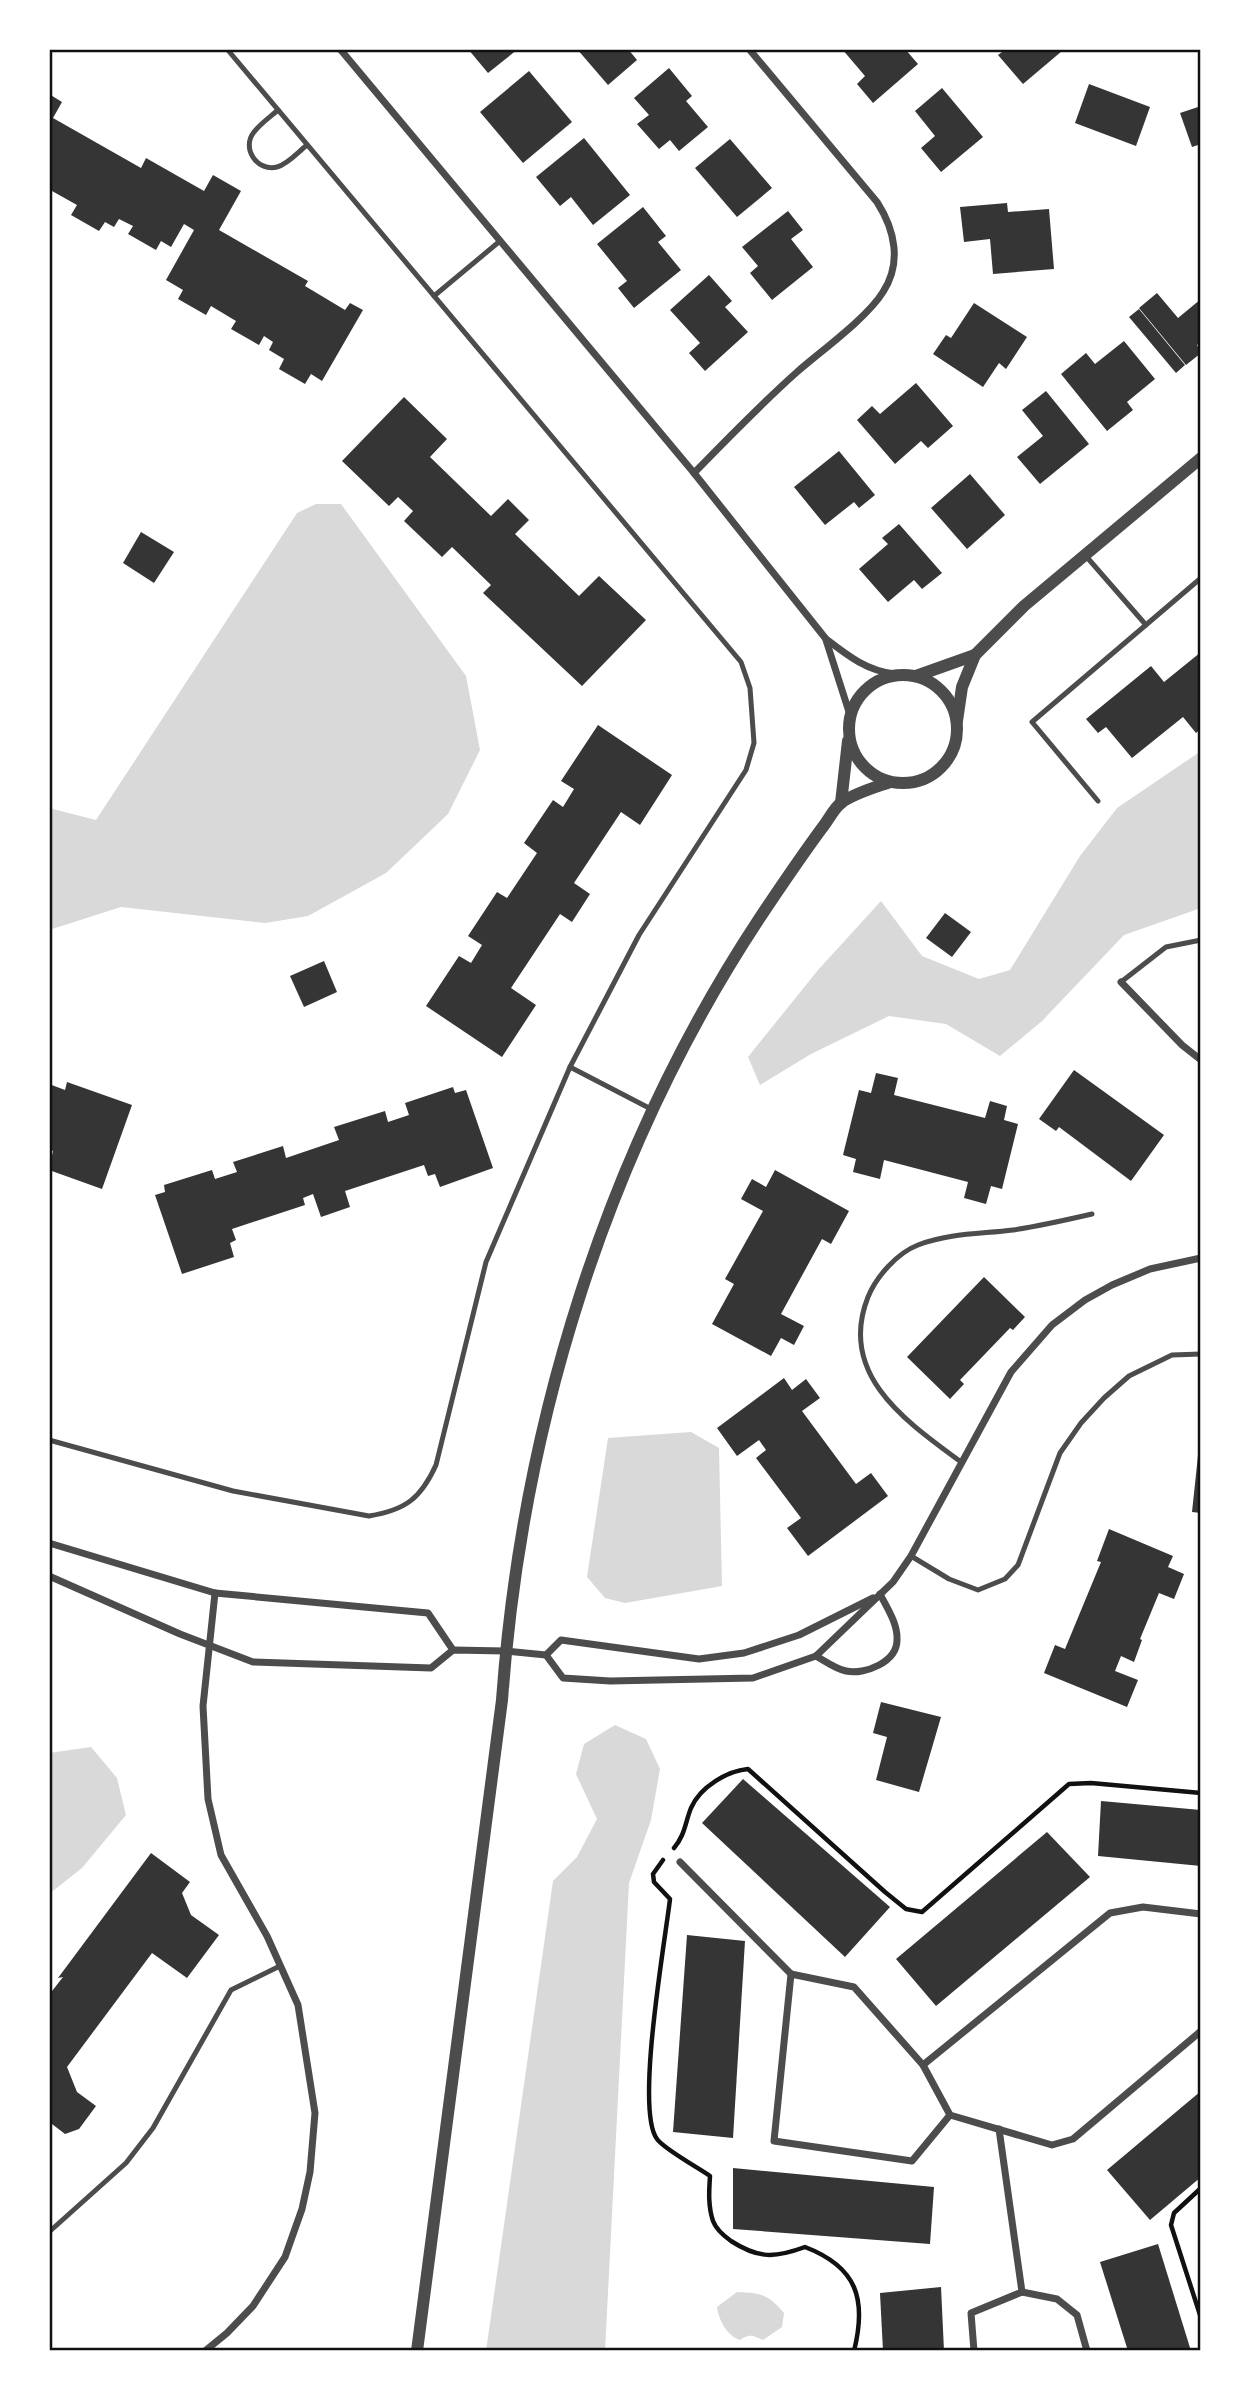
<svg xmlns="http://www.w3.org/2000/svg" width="1250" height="2400" font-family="'Fira Sans',sans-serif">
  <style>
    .water { fill: #d9d9d9 }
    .building { fill: #353535 }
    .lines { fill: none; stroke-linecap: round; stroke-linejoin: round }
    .path { stroke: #111; stroke-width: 4.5 }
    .service { stroke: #4c4c4c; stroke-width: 5 }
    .minor { stroke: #4c4c4c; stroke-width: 7 }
    .tertiary { stroke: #4c4c4c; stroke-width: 12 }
    .neatline { fill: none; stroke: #111; stroke-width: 2.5 }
  </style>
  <rect width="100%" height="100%" fill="#fff"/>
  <!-- water -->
  <g class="water">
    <path d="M316 504H341L466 676 480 750 448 814 386 873 308 916 265 923 121 907 49 930V808L96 820 297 513Z"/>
    <path d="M1201 751V908L1124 935 1042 1021 1000 1056 946 1024 889 1016 811 1054 760 1085 748 1057 818 970 881 901 922 956 979 979 1010 970 1080 856 1117 808Z"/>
    <path d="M691 1432 719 1448 722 1586 625 1603 605 1598 587 1577 608 1438Z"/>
    <path d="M615 1725 646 1739 660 1769 651 1820 629 1883 605 2351H486L553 1881 577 1857 597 1819 576 1774 584 1744Z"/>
    <path d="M91 1747 117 1778 126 1815 82 1868 49 1894V1753Z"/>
    <path d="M737 2292C761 2293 768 2294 784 2313L782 2327 763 2340C753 2336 750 2333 740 2340 726 2335 719 2320 717 2307Z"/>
  </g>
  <!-- building -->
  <g class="building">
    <path d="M468 49H518L488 73Z"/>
    <path d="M577 49H628L637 60 608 85Z"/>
    <path d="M842 49H905L918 64 873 103 857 84 865 76Z"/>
    <path d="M1000 49H1061L1062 51 1023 84 998 55 1002 52Z"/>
    <path d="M669 68 692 96 686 101 708 127 679 151 670 140 659 149 637 124 649 115 634 98Z"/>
    <path d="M529 71 572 122 523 163 480 112Z"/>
    <path d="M1089 84 1150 107 1136 146 1075 123Z"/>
    <path d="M942 88 983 137 941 172 921 148 935 136 915 111Z"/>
    <path d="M49 94 62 102 53 118 141 168 146 158 204 191 213 175 241 191 219 230 308 281 305 286 345 310 350 303 363 310 322 381 311 374 305 384 279 369 284 359 269 350 273 342 264 336 259 345 231 329 236 321 211 306 206 315 178 299 183 290 166 280 194 230 184 224 171 247 161 241 156 250 128 234 133 226 119 219 114 227 105 222 99 231 71 215 77 205 52 191 49 197Z"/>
    <path d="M1201 106V144L1192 147 1180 113Z"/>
    <path d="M584 138 630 195 593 225 571 197 560 206 536 177Z"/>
    <path d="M730 139 772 188 737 217 695 168Z"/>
    <path d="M1007 203 1008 212 1049 209 1054 269 993 274 990 239 964 242 960 207Z"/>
    <path d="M643 207 666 236 658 242 681 270 634 308 618 288 627 281 597 244Z"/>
    <path d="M788 211 803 230 791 239 813 267 772 300 750 273 758 266 742 247Z"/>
    <path d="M709 275 732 301 725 307 748 332 705 371 689 353 700 343 670 310Z"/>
    <path d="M1157 293 1178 318 1201 299V342L1197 345 1201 353 1186 365 1139 308Z"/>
    <path d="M974 303 1027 337 1006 369 999 363 983 387 933 354 946 335 951 338Z"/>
    <path d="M1139 309 1185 365 1176 373 1129 317Z"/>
    <path d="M1124 341 1155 379 1127 402 1133 410 1107 431 1061 374 1086 353 1095 364Z"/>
    <path d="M916 383 953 426 928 448 921 441 895 464 857 420 872 406 880 414Z"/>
    <path d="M1046 391 1089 444 1040 484 1017 457 1043 436 1022 410Z"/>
    <path d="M404 397 447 439 430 457 491 516 508 499 529 520 515 534 579 596 599 576 646 620 582 686 483 593 491 585 452 547 442 557 404 521 413 511 398 497 389 506 342 461Z"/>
    <path d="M839 451 875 495 859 508 854 502 825 525 794 487Z"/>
    <path d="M970 474 1005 515 967 549 931 508Z"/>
    <path d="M899 524 942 573 922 589 914 580 888 602 859 569 888 544 882 538Z"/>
    <path d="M141 532 174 552 154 583 123 563Z"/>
    <path d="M1201 652V729L1196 733 1183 717 1132 758 1106 727 1098 733 1086 719 1151 666 1164 682Z"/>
    <path d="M598 725 672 775 640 825 621 812 574 883 590 894 572 922 560 914 511 988 536 1005 502 1057 426 1006 459 956 471 963 482 945 468 936 497 892 507 898 537 853 524 843 553 800 563 807 574 789 561 781Z"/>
    <path d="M945 913 971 932 952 957 926 938Z"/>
    <path d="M324 961 337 992 304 1007 290 976Z"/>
    <path d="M1074 1070 1164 1135 1131 1181 1059 1127 1056 1131 1039 1119Z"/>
    <path d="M876 1073 898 1078 894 1095 985 1118 990 1101 1007 1106 1004 1120 1018 1124 1002 1189 991 1186 986 1204 964 1198 968 1182 884 1160 880 1179 853 1172 856 1159 843 1155 859 1090 871 1093Z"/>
    <path d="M67 1082 132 1105 102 1189 49 1170 53 1151 49 1149V1084L65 1090Z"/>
    <path d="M453 1087 455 1093 466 1090 493 1168 440 1187 435 1174 428 1176 424 1165 345 1191 350 1207 321 1217 313 1194 303 1198 305 1205 232 1229 236 1240 230 1243 234 1257 182 1274 155 1195 165 1192 164 1185 212 1170 215 1179 237 1172 233 1162 283 1146 286 1158 339 1140 334 1127 385 1111 388 1122 409 1115 405 1103Z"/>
    <path d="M775 1170 849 1211 831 1244 822 1239 781 1314 804 1326 794 1345 781 1338 771 1356 712 1324 734 1284 725 1279 763 1211 741 1199 752 1179 766 1187Z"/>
    <path d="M984 1277 1025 1317 1013 1330 1010 1328 960 1380 964 1384 950 1399 907 1357Z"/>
    <path d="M784 1378 792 1390 806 1379 820 1398 802 1411 856 1484 871 1473 888 1496 808 1556 787 1528 801 1518 756 1458 766 1450 759 1440 737 1456 717 1428Z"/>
    <path d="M1199 1446 1201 1447V1513L1192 1512Z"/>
    <path d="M1109 1529 1173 1556 1168 1567 1184 1574 1174 1599 1159 1593 1140 1639 1142 1640 1134 1662 1121 1656 1115 1671 1138 1680 1127 1707 1044 1673 1055 1645 1065 1649 1101 1562 1097 1561Z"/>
    <path d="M881 1702 941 1717 919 1792 876 1780 887 1737 873 1733Z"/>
    <path d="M743 1779 890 1907 845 1957 702 1823Z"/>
    <path d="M1101 1801 1201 1810V1866L1098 1856Z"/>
    <path d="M1047 1832 1090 1877 936 2006 896 1959Z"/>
    <path d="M151 1853 190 1882 182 1893 191 1915 219 1935 187 1978 152 1953 67 2067 77 2092 96 2106 79 2129 65 2134 52 2124 49 2126V1995L63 1977 58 1978Z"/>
    <path d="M687 1935 745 1941 733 2138 673 2132Z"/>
    <path d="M1201 2091V2177L1150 2220 1107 2170Z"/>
    <path d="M733 2168 934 2187 930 2244 733 2229Z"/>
    <path d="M1158 2244 1191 2351H1128L1100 2262Z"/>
    <path d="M941 2287 944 2351H883L880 2293Z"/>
  </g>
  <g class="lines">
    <!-- path -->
    <g class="path">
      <path d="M674 1848C685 1835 685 1823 691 1808 700 1787 727 1771 748 1769L885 1892 906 1909 922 1912 1069 1784 1091 1783 1201 1793"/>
      <path d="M663 1860 653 1874 654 1882 670 1899C665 1942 635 2110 657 2139 664 2149 697 2167 710 2176 709 2191 708 2206 713 2221 716 2229 724 2236 731 2241 759 2259 775 2258 805 2247 857 2267 867 2299 854 2351"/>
      <path d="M1201 2188 1174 2213 1171 2225 1201 2318"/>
    </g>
    <!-- service -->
    <g class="service">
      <path d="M278 110C270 117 260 124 254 132 241 148 257 172 277 167 288 164 298 152 307 145"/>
      <path d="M434 296 500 241"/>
      <path d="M1085 555 1146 625"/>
      <path d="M1098 801 1032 722 1201 578"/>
      <path d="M1121 982 1166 947 1201 940"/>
      <path d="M570 1067 651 1109"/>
      <path d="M49 1440 233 1491 369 1516C406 1510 421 1498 436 1465L486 1262 570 1067 639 935 746 770 754 743 750 688 741 662 227 49"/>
      <path d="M961 1462C907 1422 837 1375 868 1297 876 1277 897 1253 918 1245 949 1233 982 1234 1013 1230 1040 1226 1066 1220 1092 1214"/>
      <path d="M911 1556 949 1579 978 1590 1005 1579 1018 1565 1060 1453 1081 1423 1104 1398 1129 1376 1172 1355 1201 1354"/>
      <path d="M49 2232 126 2163 153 2128 231 1990 280 1966"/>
    </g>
    <!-- minor -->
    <g class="minor">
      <path d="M340 49 694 473 826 639C848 656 867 671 895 674"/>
      <path d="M694 473C727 439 761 404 797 372 821 351 867 318 883 292 902 263 895 230 877 202L749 49"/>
      <path d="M826 640 850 715"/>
      <path d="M1121 982 1182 1045 1201 1060"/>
      <path d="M49 1543 215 1593 428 1613 453 1650"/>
      <path d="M49 1576 180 1634 253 1662 431 1668 453 1650 505 1651 546 1655 563 1678 610 1681 753 1678 816 1656 893 1582 911 1556 1011 1372 1052 1325 1085 1300 1112 1285 1150 1269 1201 1258"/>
      <path d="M546 1655 561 1640 699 1659 744 1653 799 1635 873 1598"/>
      <path d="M816 1656C825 1661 836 1669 846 1671 865 1675 897 1662 897 1640 898 1624 887 1608 880 1594"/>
      <path d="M680 1862 791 1974"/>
      <path d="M923 2065 1110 1913 1143 1907 1201 1914"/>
      <path d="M950 2115 912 2161 774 2141 791 1974 854 1987 923 2065 950 2115 1052 2145 1073 2139 1201 2031"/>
      <path d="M999 2129 1022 2292 1057 2299 1077 2315 1087 2351"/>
      <path d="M205 2351 227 2333 253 2306 285 2257 302 2209 310 2172 315 2113 298 2005 267 1936 221 1855 208 1799 203 1706 215 1593"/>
      <path d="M974 2351 971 2313 1022 2292"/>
    </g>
    <!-- tertiary -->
    <g class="tertiary">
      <circle cx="903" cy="729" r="54"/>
      <path d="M916 676 975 655"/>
      <path d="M957 721 962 687 975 655 1024 606 1201 458"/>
      <path d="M841 803 848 741"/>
      <path d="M417 2351 502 1700C522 1425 606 1151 759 919 779 889 800 858 822 828 828 821 834 808 841 803 852 794 876 787 890 782"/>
    </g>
  </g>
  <!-- border -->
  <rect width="1250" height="2400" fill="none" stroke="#ffffff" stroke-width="102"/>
  <rect x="51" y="51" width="1148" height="2298" class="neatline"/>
</svg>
